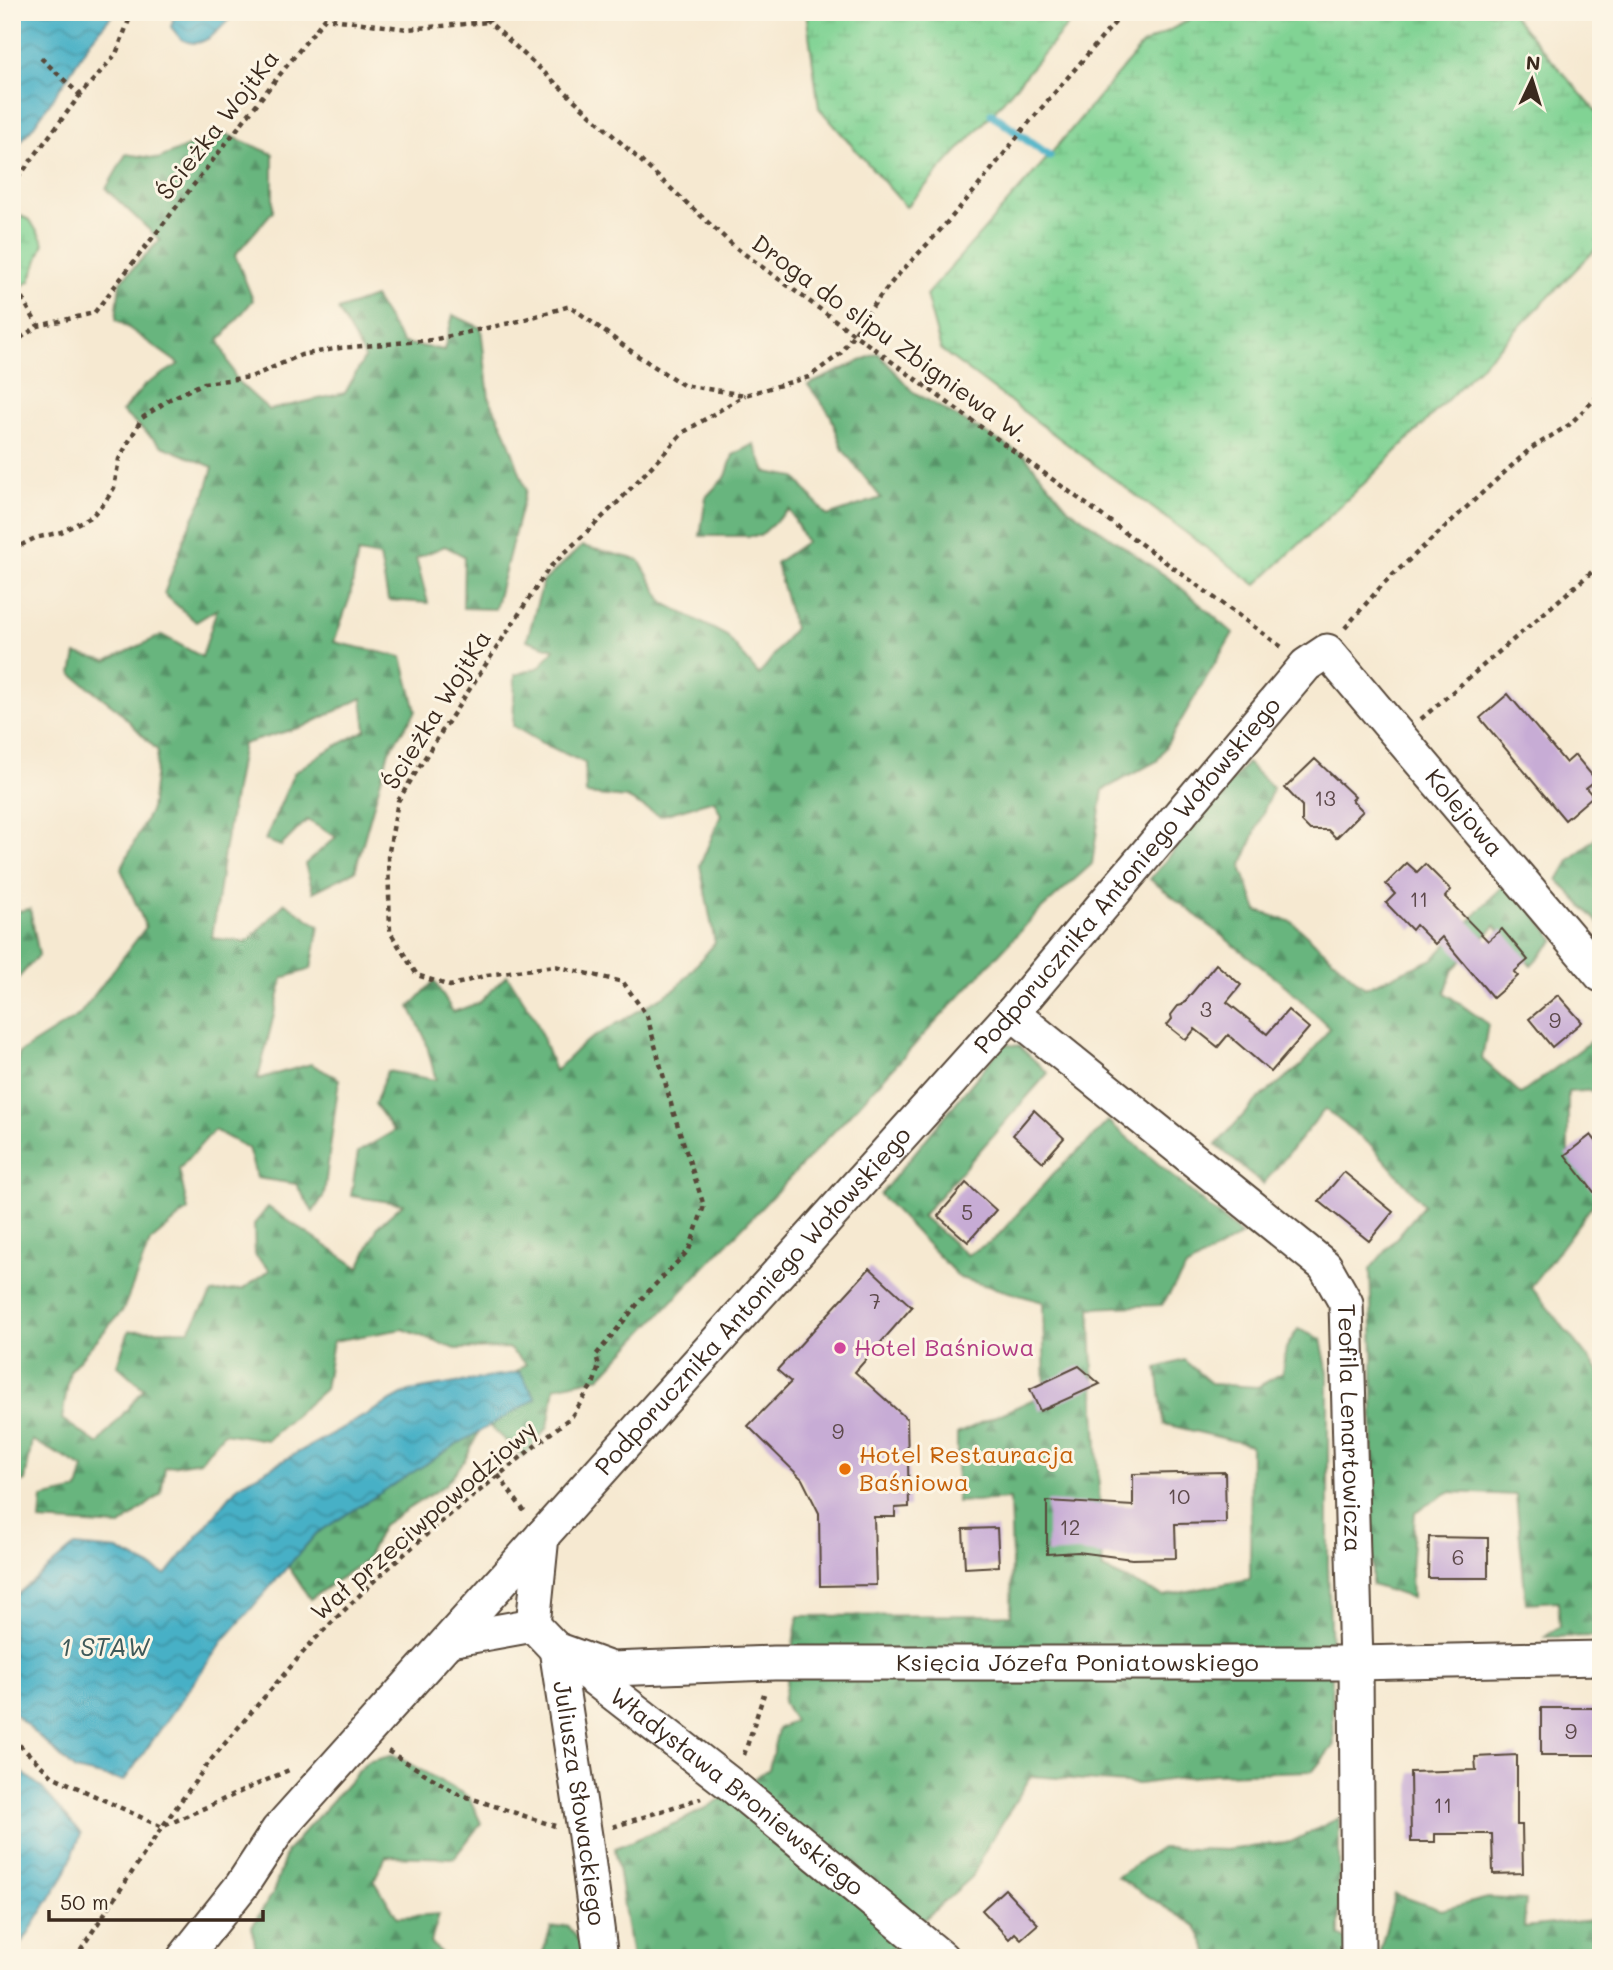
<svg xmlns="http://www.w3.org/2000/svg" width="1613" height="1970" font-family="Mali,sans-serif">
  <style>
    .forest { fill: url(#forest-firs); stroke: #52704e; stroke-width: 2 }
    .wetland { fill: url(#wetland-marsh); stroke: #5e7e59; stroke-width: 2 }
    .water { fill: url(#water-waves); stroke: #416d72; stroke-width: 2 }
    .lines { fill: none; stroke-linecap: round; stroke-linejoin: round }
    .stream { stroke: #47b0c6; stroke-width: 9 }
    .building { fill: #c7acd5 }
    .street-casing { stroke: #574739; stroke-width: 37 }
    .path { stroke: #574739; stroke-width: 4.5; stroke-dasharray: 5 5; stroke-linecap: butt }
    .street { stroke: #fff; stroke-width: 33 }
    .hotel-dot { fill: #d1479c; stroke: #fcf5e5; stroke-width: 2.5 }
    .food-dot { fill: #e8710a; stroke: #fcf5e5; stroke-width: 2.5 }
    .labels { text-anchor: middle; stroke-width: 6; stroke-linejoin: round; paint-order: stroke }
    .number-label { font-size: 21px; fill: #5e4a4c }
    .street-label { font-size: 24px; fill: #3b2a1e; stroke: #fcf5e5 }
    .hotel-label { font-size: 24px; fill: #b23c85; stroke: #fcf5e5; text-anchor: start }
    .food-label { font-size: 24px; fill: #c56008; stroke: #fcf5e5; text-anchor: start }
    .water-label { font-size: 26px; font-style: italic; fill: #3f5959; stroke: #fcf5e5 }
  </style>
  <defs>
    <pattern id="forest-firs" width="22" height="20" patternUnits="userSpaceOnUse" patternTransform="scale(1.75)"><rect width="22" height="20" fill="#68b57e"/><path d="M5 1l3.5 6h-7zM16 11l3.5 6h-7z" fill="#579367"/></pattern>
    <pattern id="wetland-marsh" width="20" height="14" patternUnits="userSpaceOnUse" patternTransform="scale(1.75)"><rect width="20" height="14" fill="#81d394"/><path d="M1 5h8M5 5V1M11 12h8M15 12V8" fill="none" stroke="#70b57f"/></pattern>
    <pattern id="water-waves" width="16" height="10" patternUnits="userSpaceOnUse" patternTransform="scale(1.75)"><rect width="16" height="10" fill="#47b0c6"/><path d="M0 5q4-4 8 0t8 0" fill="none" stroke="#3c8fa0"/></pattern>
  </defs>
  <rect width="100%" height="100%" fill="#fcf5e5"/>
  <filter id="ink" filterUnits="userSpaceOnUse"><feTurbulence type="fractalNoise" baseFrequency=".0143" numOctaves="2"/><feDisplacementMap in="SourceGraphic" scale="14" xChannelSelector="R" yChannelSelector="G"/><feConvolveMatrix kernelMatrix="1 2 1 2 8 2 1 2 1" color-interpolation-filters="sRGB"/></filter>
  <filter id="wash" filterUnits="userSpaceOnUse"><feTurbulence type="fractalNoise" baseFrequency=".00686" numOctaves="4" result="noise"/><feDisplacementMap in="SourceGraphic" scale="28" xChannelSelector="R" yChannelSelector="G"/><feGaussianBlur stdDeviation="1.57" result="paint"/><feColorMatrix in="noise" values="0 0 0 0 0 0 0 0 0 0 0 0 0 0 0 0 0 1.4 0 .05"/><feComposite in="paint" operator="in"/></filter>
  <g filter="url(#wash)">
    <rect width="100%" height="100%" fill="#f6e9d1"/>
    <!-- forest -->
    <g class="forest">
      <path d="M221 132 273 154V211L235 255 253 300 219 341 237 381 269 410 345 393 365 357 338 310 374 297 403 343 444 350 453 315 481 328 489 398 505 431 526 490 495 609 463 608 464 556 445 546 416 558 428 603 388 600 380 557 358 553 350 597 334 642 402 657 416 711 389 751 355 871 313 892 305 864 336 837 307 820 281 846 265 840 294 773 321 754 366 730 362 698 305 726 243 744 224 852 212 938 247 942 285 903 319 926 311 969 283 978 258 1079 311 1064 339 1079 324 1195 313 1212 296 1184 257 1178 248 1148 214 1130 179 1169 188 1210 150 1242 123 1310 70 1370 62 1419 98 1444 144 1389 117 1365 129 1331 189 1330 212 1293 243 1289 270 1270 255 1255 254 1224 268 1207 359 1268 378 1226 403 1204 351 1196 358 1152 394 1131 375 1104 387 1071 436 1080 425 1038 410 1007 434 981 453 1012 479 1003 507 975 535 1018 555 1071 584 1043 677 988 715 943 700 865 721 815 714 800 660 816 627 798 586 794 585 763 544 744 513 726 515 675 540 667 554 649 527 640 543 582 582 546 639 560 664 603 727 636 759 675 794 628 776 563 806 542 789 509 760 536H700L706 497 726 476 733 455 754 444 766 472 795 477 827 516 881 498 843 450 830 414 808 385 878 353 912 391 1025 456 1068 508 1173 581 1233 633 1157 761 1103 790 1092 864 1036 914 841 1124 600 1377 555 1387 548 1427 523 1457 484 1421 465 1460 445 1485 383 1525 366 1560 310 1599 274 1545 446 1427 526 1364 508 1348 455 1349 403 1329 333 1341 325 1389 267 1440 224 1433 200 1461 165 1467 161 1494 120 1526 40 1521 42 1498 78 1490 84 1468 32 1440 25 1481 12 1486V1076H15L19 1053 79 1015 146 927 121 869 151 809 158 751 116 708 72 674 76 654 107 661 162 635 202 657 217 609 196 622 164 594 187 531 205 494 213 467 162 446 122 412 145 385 179 364 116 319 120 282 160 240 106 189 126 154 158 159Z"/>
      <path d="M1247 763 1273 788 1241 867 1257 911 1292 922 1365 988 1433 959 1508 880 1555 940 1531 965 1495 926 1453 969 1445 993 1488 1024 1482 1059 1521 1094 1601 1034V1090L1568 1092V1154L1601 1194 1531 1287 1601 1374V1636L1545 1637 1560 1626 1558 1601 1526 1603 1516 1495 1449 1492 1415 1512 1411 1571 1412 1598 1372 1585 1373 1357 1370 1269 1424 1205 1372 1146 1325 1109 1263 1184 1216 1145 1258 1099 1301 1066 1330 1028 1287 987 1150 879Z"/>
      <path d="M1601 833V926L1558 880 1569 861Z"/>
      <path d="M30 909 39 955 12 985V912Z"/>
      <path d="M1004 1044 1019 1046 1048 1073 922 1216 967 1255 995 1239 1054 1173 1089 1141 1108 1121 1242 1235 1186 1268 1162 1305 1090 1308 1103 1569 1163 1596 1250 1579 1251 1445 1164 1424 1157 1368 1184 1360 1212 1384 1257 1387 1282 1373 1286 1348 1298 1329 1321 1339 1328 1373V1566L1334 1745 1313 1771 1213 1774 1138 1784 1031 1776 989 1844 972 1877 881 1958H632L615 1848 683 1820 706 1808 769 1769 778 1729 794 1721 783 1702 798 1616 1011 1615 1012 1559 1010 1499 957 1502V1434L1045 1394 1043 1302 960 1278 880 1195Z"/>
      <path d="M394 1755 469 1797 481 1823 454 1858 386 1856 374 1880 397 1917 439 1914 431 1942 445 1958H256L257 1957 252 1926 273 1893 287 1851 367 1762Z"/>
      <path d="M1339 1818V1936L1376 1958H1211L1196 1926 1117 1877 1161 1848 1226 1850 1291 1842Z"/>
      <path d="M1395 1894 1441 1910 1488 1898 1526 1900 1524 1927 1601 1919V1958H1378Z"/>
      <path d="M567 1925 582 1946 584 1958H541L551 1928Z"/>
    </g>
    <!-- wetland -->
    <g class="wetland">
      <path d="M806 12H1079L992 114 906 207 819 108Z"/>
      <path d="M1196 12H1510L1601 117V244L1372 476 1256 585 941 350 926 295 1049 156 1142 45 1187 21Z"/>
      <path d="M12 212 30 220 44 243 30 281 12 292Z"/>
    </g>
    <!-- water -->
    <g class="water">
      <path d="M12 12H115L90 41 65 81 33 127 12 152Z"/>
      <path d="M175 12H236C223 25 204 52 183 40 179 38 175 31 171 27Z"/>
      <path d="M520 1372 536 1399 456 1445 316 1534 223 1641 124 1781 75 1770 12 1711V1599L74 1546 118 1550 166 1575 239 1485 409 1391Z"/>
      <path d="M12 1764 42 1788 81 1834 65 1874 13 1958Z"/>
    </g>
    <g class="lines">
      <!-- stream -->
      <path class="stream" d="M992 114 1049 156"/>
    </g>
    <g id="blocks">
      <!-- building -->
      <g class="building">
        <path d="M1508 694 1566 763 1575 755 1596 780 1586 788 1593 796 1565 820 1480 718Z"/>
        <path d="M1315 759 1355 797 1352 800 1363 811 1336 838 1328 830H1310L1302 822V806L1285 788Z"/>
        <path d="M1407 863 1417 872 1425 864 1451 890 1445 897 1488 941 1502 929 1528 960 1514 972 1518 976 1493 998 1442 937 1435 944 1416 925 1412 930 1386 903 1395 894 1386 884Z"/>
        <path d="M1216 964 1241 985 1227 1002 1267 1034 1288 1010 1309 1028 1271 1072 1228 1035 1218 1047 1195 1029 1186 1040 1167 1025 1172 1019 1171 1015 1178 1006 1182 1005Z"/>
        <path d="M1558 995 1582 1022 1552 1047 1529 1019Z"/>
        <path d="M1034 1110 1064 1138 1043 1162 1013 1135Z"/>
        <path d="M1591 1135 1601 1147V1201L1565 1155Z"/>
        <path d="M1344 1172 1393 1212 1369 1241 1319 1201Z"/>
        <path d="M966 1183 996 1210 968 1242 938 1216Z"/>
        <path d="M870 1268 912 1307 855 1372 907 1419 909 1507 895 1508V1517H874L876 1585 820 1586 819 1513 802 1479 748 1426 791 1382 777 1370Z"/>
        <path d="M1079 1366 1100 1384 1040 1411 1030 1389Z"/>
        <path d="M1225 1472 1226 1523 1175 1524 1176 1558 1132 1559 1078 1552 1047 1554V1501L1133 1506V1474Z"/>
        <path d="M997 1528 999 1566 965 1568 963 1529Z"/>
        <path d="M1429 1537 1488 1538V1578H1428Z"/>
        <rect x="1541" y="1708" width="60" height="47"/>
        <path d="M1517 1755V1825H1522L1523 1873 1493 1874 1492 1834H1435V1842H1411L1410 1772 1476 1770 1475 1757Z"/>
        <path d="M1005 1889 1038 1924 1021 1939 1015 1933 1009 1939 982 1910Z"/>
      </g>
    </g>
  </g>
  <g filter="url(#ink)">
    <use href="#blocks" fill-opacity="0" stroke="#574739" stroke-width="2"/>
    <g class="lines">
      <!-- street casing -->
      <g class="street-casing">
        <g id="street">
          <path id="s1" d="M1012 1013 1325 1266 1346 1303 1356 1663 1358 1958"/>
          <path d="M533 1625 542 1536"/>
          <path id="s2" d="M450 1640 533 1625 556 1649 734 1787 942 1958"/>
          <path id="s3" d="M556 1649 611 1669 774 1663H1356L1601 1658"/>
          <path id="s4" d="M556 1649 585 1836 601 1958"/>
          <path id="s5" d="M184 1958 242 1885 278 1830 1012 1013 1306 665 1327 651 1601 975"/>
        </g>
      </g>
      <!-- path -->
      <g class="path">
        <path d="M478 12 735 247 1283 648"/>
        <path d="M41 58 80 95"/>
        <path d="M12 186 80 95 116 54 129 20 134 12"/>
        <path d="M12 280 38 326"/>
        <path d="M12 344 38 326 94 313 262 97 325 18 407 29 488 22 496 12"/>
        <path d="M12 550 35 538 61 532 92 516 105 502 114 488 119 459 142 418 170 399 204 383 251 377 301 355 340 348 432 340 519 321 570 306 635 354 683 385 745 395 809 377 840 354 875 303 896 277 935 236 976 189 1026 126 1124 12"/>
        <path d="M1345 628 1384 583 1530 449 1569 425 1601 393"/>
        <path d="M1421 719 1601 564"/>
        <path d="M498 1475 524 1511"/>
        <path d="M12 1738 52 1776 162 1827 289 1770"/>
        <path d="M388 1751 458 1794 555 1826"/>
        <path d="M744 1755 764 1694"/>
        <path d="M613 1827 701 1798"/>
        <path d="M75 1958 162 1827 210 1761 254 1709 313 1641 374 1581 436 1526 572 1416 594 1382 599 1366 596 1355 644 1296 689 1250 704 1206 673 1111 647 1016 623 982 555 966 487 975 450 986 417 975 390 932 388 857 398 801 431 748 549 568 617 503 684 432 745 395"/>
      </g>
      <!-- street -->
      <use href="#street" class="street"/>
    </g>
  </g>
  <!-- markers -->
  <circle class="hotel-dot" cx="840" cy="1348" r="7"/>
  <circle class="food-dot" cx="845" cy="1469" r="7"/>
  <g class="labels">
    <!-- number labels -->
    <g class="number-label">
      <text x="1325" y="806">13</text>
      <text x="1419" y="907">11</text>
      <text x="1206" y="1017">3</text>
      <text x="1555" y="1028">9</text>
      <text x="967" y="1220">5</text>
      <text x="875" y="1309">7</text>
      <text x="838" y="1439">9</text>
      <text x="1179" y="1504">10</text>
      <text x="1070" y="1535">12</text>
      <text x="1458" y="1565">6</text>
      <text x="1571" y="1739">9</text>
      <text x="1443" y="1813">11</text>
    </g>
    <!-- street labels -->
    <g class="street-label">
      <text transform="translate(218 125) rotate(-52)" y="8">Ścieżka WojtKa</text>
      <text transform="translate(890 339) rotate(36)" y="8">Droga do slipu Zbigniewa W.</text>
      <text transform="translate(437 710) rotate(-58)" y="8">Ścieżka WojtKa</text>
      <text dy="8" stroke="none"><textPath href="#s5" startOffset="1950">Kolejowa</textPath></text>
      <text dy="8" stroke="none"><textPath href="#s5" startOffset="1437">Podporucznika Antoniego Wołowskiego</textPath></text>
      <text dy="8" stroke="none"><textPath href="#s5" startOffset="870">Podporucznika Antoniego Wołowskiego</textPath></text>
      <text dy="8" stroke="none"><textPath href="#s1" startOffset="570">Teofila Lenartowicza</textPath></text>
      <text transform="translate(424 1521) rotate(-41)" y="8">Wał przeciwpowodziowy</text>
      <text dy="8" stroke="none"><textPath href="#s3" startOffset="525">Księcia Józefa Poniatowskiego</textPath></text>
      <text dy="8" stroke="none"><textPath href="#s2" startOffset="348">Władysława Broniewskiego</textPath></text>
      <text dy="8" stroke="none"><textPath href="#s4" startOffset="156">Juliusza Słowackiego</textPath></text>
    </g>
    <!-- hotel labels -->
    <g class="hotel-label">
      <text x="854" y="1356">Hotel Baśniowa</text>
    </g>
    <!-- food labels -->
    <g class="food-label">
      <text x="859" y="1463">Hotel Restauracja<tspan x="859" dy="28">Baśniowa</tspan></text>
    </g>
    <!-- water labels -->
    <g class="water-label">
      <text x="105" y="1656">1 STAW</text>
    </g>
  </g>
  <!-- margin -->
  <rect width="1613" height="1970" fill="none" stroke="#fcf5e5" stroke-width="42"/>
  <!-- north arrow -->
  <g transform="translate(1532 80) rotate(4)" stroke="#fcf5e5" stroke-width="5" paint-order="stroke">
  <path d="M0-5L12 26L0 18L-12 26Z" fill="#3b2a1e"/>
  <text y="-10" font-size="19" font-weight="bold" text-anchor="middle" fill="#3b2a1e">N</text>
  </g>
  <!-- scale -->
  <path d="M49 1910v10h214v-10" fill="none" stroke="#3b2a1e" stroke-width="3.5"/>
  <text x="60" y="1910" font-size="21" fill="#3b2a1e" stroke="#fcf5e5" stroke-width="5" paint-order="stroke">50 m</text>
</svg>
